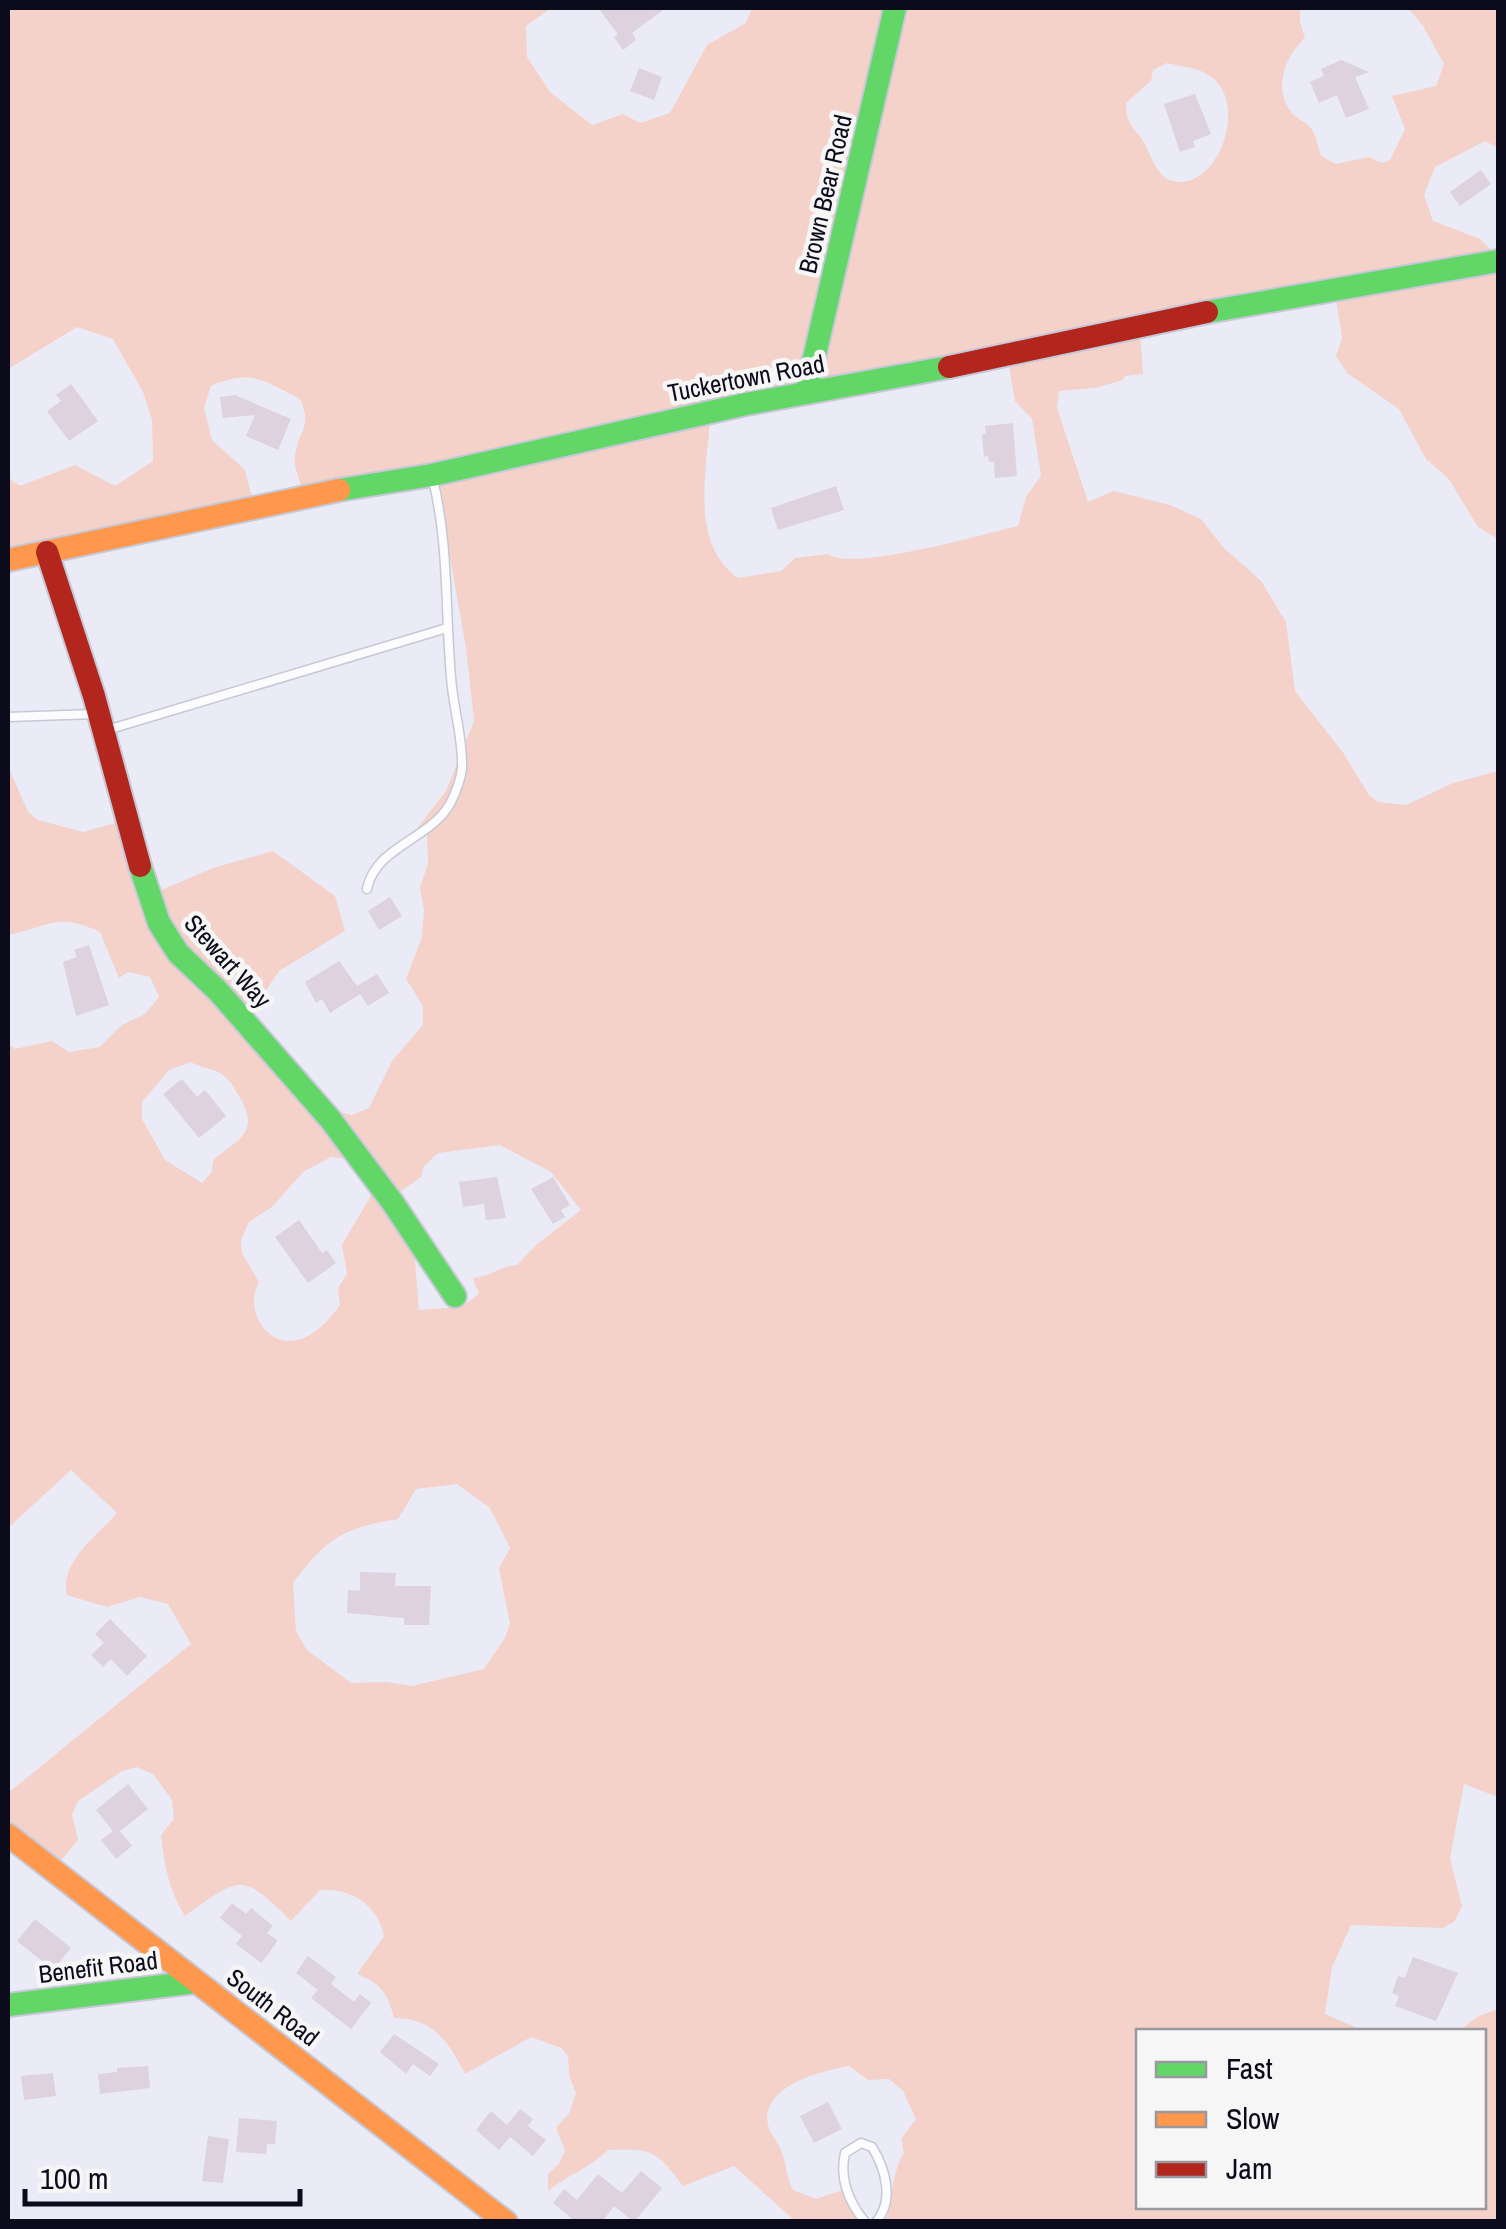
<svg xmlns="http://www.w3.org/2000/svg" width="1506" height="2229" font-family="'Archivo Narrow',sans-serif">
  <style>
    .green { fill: #f4d2c9; fill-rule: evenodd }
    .building { fill: #ddd2de }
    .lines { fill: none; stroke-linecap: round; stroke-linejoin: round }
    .lane-casing { stroke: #c7c8d6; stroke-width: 11 }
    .fast-casing { stroke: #c7c8d6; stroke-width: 26 }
    .slow-casing { stroke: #c7c8d6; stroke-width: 26 }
    .jam-casing { stroke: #c7c8d6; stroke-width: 26 }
    .lane { stroke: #fcfcfe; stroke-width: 8 }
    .fast { stroke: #63d668; stroke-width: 22 }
    .slow { stroke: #ff974d; stroke-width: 22 }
    .jam { stroke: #b3261e; stroke-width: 22 }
    .labels { text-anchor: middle; stroke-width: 9; stroke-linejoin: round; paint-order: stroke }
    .street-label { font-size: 25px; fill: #0b0b1b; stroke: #f6f6f6 }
  </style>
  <rect width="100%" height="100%" fill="#eaebf6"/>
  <!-- green -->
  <path class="green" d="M8 8H551L526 26 527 57 550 92 592 125 623 114 640 123 670 113 707 45 746 23 752 8H1300V22L1305 38C1283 58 1271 94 1296 117 1300 121 1306 122 1309 126 1316 133 1318 147 1321 156L1336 164 1369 157 1382 163 1390 160 1405 129 1392 96 1436 86 1444 64 1423 26 1408 8H1498V148L1485 141 1435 167 1424 195 1433 221 1480 239 1498 257V539L1478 527 1448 478 1426 459 1399 409 1347 373 1336 356 1342 338 1335 293 1140 331 1143 374 1125 376 1123 380 1095 388 1059 391 1057 408 1088 502 1114 491 1170 505 1201 519 1223 547 1261 581 1286 622 1295 691 1344 754 1369 795 1378 802 1406 805 1453 783 1498 771V1797L1464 1784 1450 1858 1462 1906 1454 1922 1443 1928 1351 1925 1332 1967 1325 2014 1355 2027 1356 2031 1138 2032V2206H1484V2032L1459 2031 1477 2017 1498 2009V2221H886C893 2198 891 2174 904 2153L901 2139 916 2119 903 2091 889 2079 868 2080 849 2066C821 2071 760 2086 768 2125 770 2134 779 2143 782 2153 787 2166 786 2176 793 2190L816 2199 846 2189 863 2221H795L734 2166 683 2186C655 2149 653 2149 608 2150 590 2168 569 2174 548 2191V2174L559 2164 565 2151 556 2127 569 2114 576 2093 569 2075 568 2056 561 2048 531 2037 465 2074C449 2042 432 2017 394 2018 388 1993 380 1983 357 1974L384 1936C378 1905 351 1888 320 1890L291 1921C241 1871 240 1877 185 1916 169 1891 164 1864 161 1835L174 1819 172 1800 154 1775 137 1767 122 1771 78 1801 72 1815 78 1840 53 1870 8 1832V1793L191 1644 168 1604 140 1597 107 1607 67 1595C59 1562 97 1536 117 1513L71 1470 8 1528V1044L15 1049 52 1041 69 1052 100 1047 122 1025 145 1014 159 997 150 977 128 972 119 978 100 932C57 912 51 926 8 935V766L28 812 38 820 83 832 126 820 150 895 213 868 273 851 335 896 345 931 279 971 261 998 242 1015 334 1111 352 1115 369 1108 392 1061 423 1025V1006L406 979 422 937 424 911 420 887 428 864 427 836 418 827 446 791 474 721 466 648 436 478 305 497C302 485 293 468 295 456 298 431 313 427 300 399 264 380 250 369 211 386L204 408 212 440 245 470 255 509 8 562V478L20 486 75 465 115 486 153 461 152 420 143 392 113 339 77 327 8 369ZM1167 63C1179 66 1194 67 1205 73 1253 96 1219 193 1172 181 1157 177 1151 156 1145 144 1134 126 1126 126 1126 103L1151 81 1153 70ZM1008 361 1015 401 1032 419 1041 476 1026 497 1018 526C984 534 853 572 828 554L795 558 781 571 738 578C689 543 707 471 710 418ZM191 1062C201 1068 211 1068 220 1073 230 1079 234 1088 240 1098 260 1132 239 1139 214 1159L211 1173 202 1183 165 1160 142 1119V1102L169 1070ZM500 1145 551 1172 581 1210 536 1245 517 1265C501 1266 489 1277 473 1278L479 1294 461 1307 419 1310 413 1236 390 1199 421 1177 424 1166 438 1153ZM331 1157 354 1160 373 1192 342 1245 347 1274 338 1288 340 1305C331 1318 314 1337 297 1340 265 1347 244 1308 259 1282L242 1253 241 1240 249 1222 273 1206 303 1172ZM457 1484 490 1508 510 1548 499 1568 510 1624 505 1638 484 1669 412 1686 386 1682 351 1683 307 1650 296 1631 293 1583C326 1539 342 1528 398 1519L416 1489Z"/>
  <!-- building -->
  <g class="building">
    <path d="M598 8H666L632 33 636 40 623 50 614 37 618 34Z"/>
    <path d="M1341 60 1369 72 1355 77 1369 109 1346 118 1337 95 1319 103 1310 82 1324 76 1321 69Z"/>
    <path d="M639 68 662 77 654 100 630 91Z"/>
    <path d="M1195 94 1211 134 1193 141 1195 147 1180 152 1164 104Z"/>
    <path d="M1481 170 1491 184 1460 206 1450 192Z"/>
    <path d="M71 384 98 421 69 441 47 411 61 401 56 395Z"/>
    <path d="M235 395 291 419 278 450 246 436 255 415 223 418 220 397Z"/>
    <path d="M1013 423 1017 476 995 478 994 462H989L988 456 984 457 982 434H986L985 426Z"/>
    <path d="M836 486 844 510 778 530 771 508Z"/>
    <path d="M390 897 402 916 379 930 368 911Z"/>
    <path d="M89 945 109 1005 76 1016 63 962 77 957 74 950Z"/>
    <path d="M339 961 357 986 377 974 389 993 368 1006 360 994 330 1013 322 999 316 1003 305 982Z"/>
    <path d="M182 1079 197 1097 205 1090 226 1116 199 1138 163 1094Z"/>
    <path d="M497 1177 506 1218 486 1220 484 1204 463 1207 459 1182Z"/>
    <path d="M553 1177 570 1205 561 1210 565 1217 553 1224 531 1189Z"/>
    <path d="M299 1220 322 1253 327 1250 336 1263 308 1283 275 1237Z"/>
    <path d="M360 1572 396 1573 395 1586H431L429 1625H404V1618L347 1613 348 1590 360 1591Z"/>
    <path d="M110 1619 147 1656 127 1676 111 1659 103 1667 91 1655 104 1643 95 1634Z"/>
    <path d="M128 1784 148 1809 120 1831 132 1846 116 1859 101 1840 113 1831 96 1810Z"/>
    <path d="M232 1903 246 1914 251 1908 273 1926 267 1933 277 1940 275 1945 261 1963 236 1944 242 1936 220 1918Z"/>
    <path d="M35 1919 71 1948 53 1970 17 1941Z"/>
    <path d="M308 1956 336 1977 331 1984 354 2002 360 1994 371 2003 351 2029 311 1998 318 1990 296 1973Z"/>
    <path d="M1413 1957 1458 1973 1436 2021 1395 2006 1399 1996 1392 1993 1398 1976 1405 1978Z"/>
    <path d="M394 2034 439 2064 430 2076 413 2064 406 2074 380 2052Z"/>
    <path d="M148 2066 150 2088 100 2094 98 2074 117 2072V2068Z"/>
    <path d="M53 2073 56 2096 24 2100 21 2076Z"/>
    <path d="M828 2102 842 2129 814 2143 800 2116Z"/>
    <path d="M520 2109 533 2119 528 2126 546 2140 533 2156 510 2137 499 2150 476 2130 491 2111 507 2125Z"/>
    <path d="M239 2118 277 2121 275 2144H267L266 2154 236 2152Z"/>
    <path d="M208 2136 229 2139 223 2183 202 2181Z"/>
    <path d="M641 2171 662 2188 634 2222 614 2206 602 2222H576L553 2203 564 2189 577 2200 598 2174 622 2193Z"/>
  </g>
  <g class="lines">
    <!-- lane casing -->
    <g class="lane-casing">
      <g id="lane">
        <path d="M8 717 95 714"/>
        <path d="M107 730 447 628"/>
        <path d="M367 889C376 846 429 840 450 804 455 794 461 779 462 768 463 737 453 708 451 677 445 610 449 545 433 480"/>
        <path d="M865 2222C848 2201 839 2179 845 2153L861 2143 872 2147C885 2168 895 2200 876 2222"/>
      </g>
    </g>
    <!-- fast casing -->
    <g class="fast-casing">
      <g id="fast">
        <path d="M1207 312 1498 261"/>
        <path d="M806 393 895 8"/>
        <path d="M339 490 432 475 746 404 949 367"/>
        <path d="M140 866 159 923 178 953 218 991 330 1119 393 1203 455 1296"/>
        <path d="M8 2005 195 1982"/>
      </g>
    </g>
    <!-- slow casing -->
    <g class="slow-casing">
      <g id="slow">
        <path d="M8 560 339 490"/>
        <path d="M8 1835 506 2222"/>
      </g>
    </g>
    <!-- jam casing -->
    <g class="jam-casing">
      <g id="jam">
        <path d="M949 367 1207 312"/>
        <path d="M47 552 94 696 140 866"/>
      </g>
    </g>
    <!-- lane -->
    <use href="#lane" class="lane"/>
    <!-- fast -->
    <use href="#fast" class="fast"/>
    <!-- slow -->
    <use href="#slow" class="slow"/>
    <!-- jam -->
    <use href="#jam" class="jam"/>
  </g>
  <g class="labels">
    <!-- street labels -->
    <g class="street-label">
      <text transform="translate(825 194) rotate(-77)" y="9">Brown Bear Road</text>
      <text transform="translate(746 378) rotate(-11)" y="9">Tuckertown Road</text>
      <text transform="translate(228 961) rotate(48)" y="9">Stewart Way</text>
      <text transform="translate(98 1967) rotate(-7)" y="9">Benefit Road</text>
      <text transform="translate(273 2007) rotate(38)" y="9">South Road</text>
    </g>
  </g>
  <!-- border -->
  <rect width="1506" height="2229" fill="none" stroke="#0b0b1b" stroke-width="20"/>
  <!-- legend -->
  <rect x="1136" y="2029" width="350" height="180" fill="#f6f6f6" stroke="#98989e" stroke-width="2.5"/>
  <rect x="1156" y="2062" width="50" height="15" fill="#63d668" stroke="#98989e" stroke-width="2.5"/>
  <text x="1226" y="2079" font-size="30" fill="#0b0b1b">Fast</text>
  <rect x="1156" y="2112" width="50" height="15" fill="#ff974d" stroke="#98989e" stroke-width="2.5"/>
  <text x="1226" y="2129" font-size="30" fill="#0b0b1b">Slow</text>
  <rect x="1156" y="2162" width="50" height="15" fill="#b3261e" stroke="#98989e" stroke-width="2.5"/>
  <text x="1226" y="2179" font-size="30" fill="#0b0b1b">Jam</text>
  <!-- scale -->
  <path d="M25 2189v15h275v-15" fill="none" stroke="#0b0b1b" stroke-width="5"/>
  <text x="40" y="2189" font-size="30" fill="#0b0b1b" stroke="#f6f6f6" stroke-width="8" paint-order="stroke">100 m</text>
</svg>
